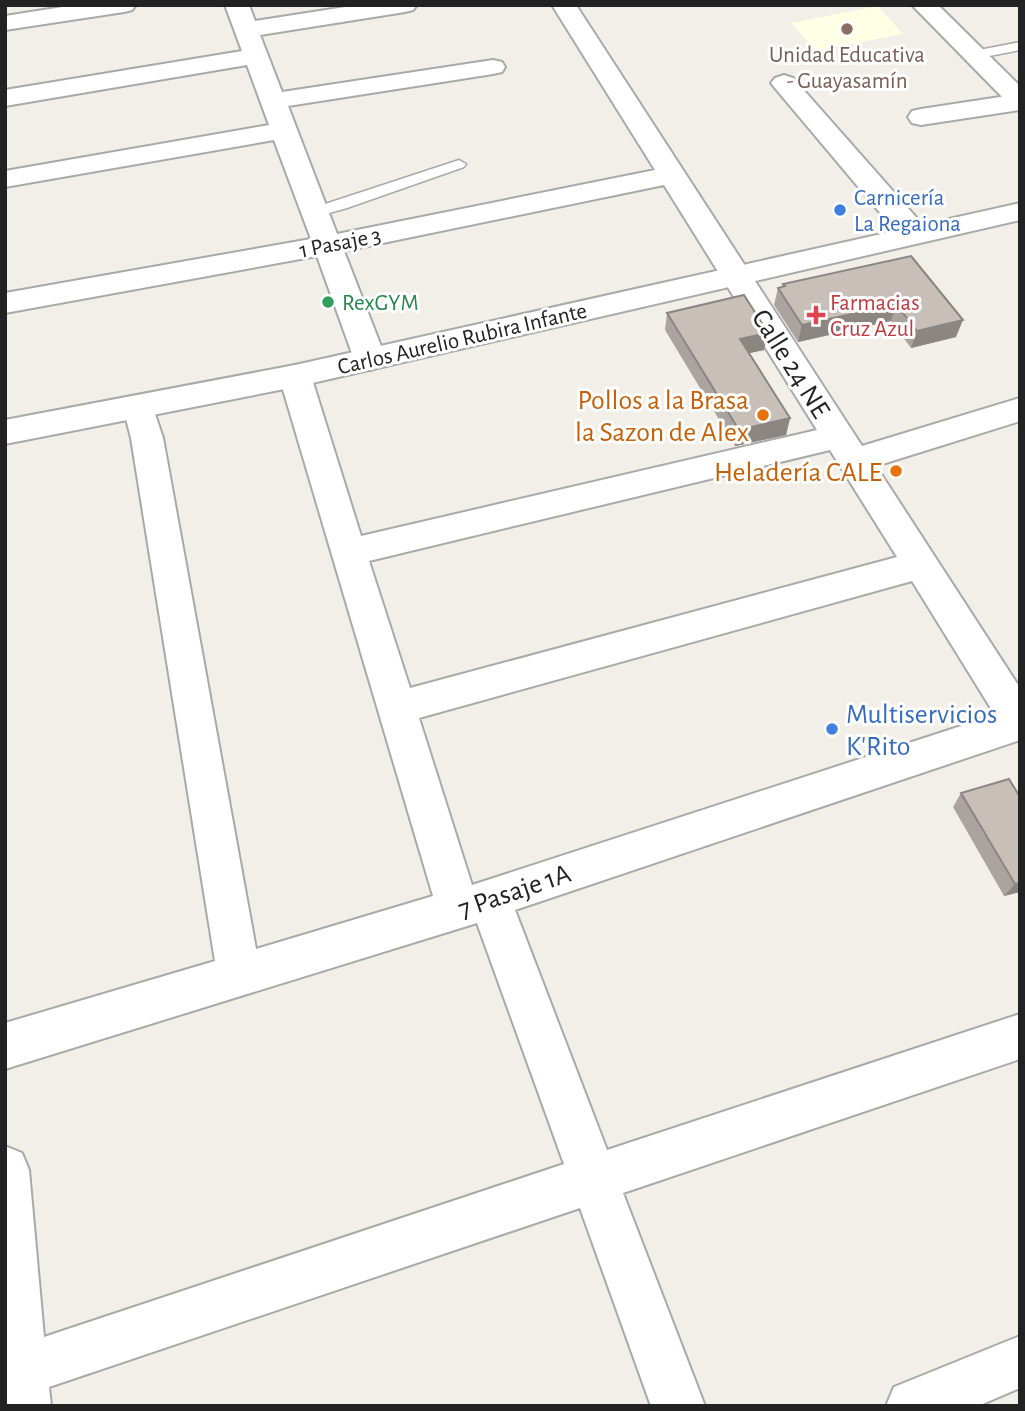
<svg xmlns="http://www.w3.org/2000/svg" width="1025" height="1411" font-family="'Alegreya Sans',sans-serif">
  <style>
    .education { fill: #ffffe5 }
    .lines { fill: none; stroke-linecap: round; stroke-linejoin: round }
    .service-casing { stroke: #a9a9a9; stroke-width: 3 }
    .minor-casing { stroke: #a9a9a9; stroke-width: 4 }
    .tertiary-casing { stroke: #a9a9a9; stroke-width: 4 }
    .service { fill: #fff; fill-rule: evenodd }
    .minor { fill: #fff; fill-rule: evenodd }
    .tertiary { fill: #fff; fill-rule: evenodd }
    .wall { fill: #aba49e }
    .shaded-wall { fill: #8b8681 }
    .building { fill: #c7bfb8; stroke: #8b8681; stroke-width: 2 }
    .education-dot { fill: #8d6e63; stroke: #fff; stroke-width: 2.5 }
    .shop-dot { fill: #3f7fe0; stroke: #fff; stroke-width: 2.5 }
    .leisure-dot { fill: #2e9e5b; stroke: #fff; stroke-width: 2.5 }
    .health-dot { fill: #e0444e; stroke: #fff; stroke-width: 2.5 }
    .food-dot { fill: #e8710a; stroke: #fff; stroke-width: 2.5 }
    .labels { text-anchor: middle; stroke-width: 6; stroke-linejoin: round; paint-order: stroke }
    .far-education-label { font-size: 23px; fill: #785e54; stroke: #fff }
    .far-shop-label { font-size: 23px; fill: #366cbe; stroke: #fff; text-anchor: start }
    .far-street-label { font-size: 23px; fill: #222; stroke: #fff }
    .far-leisure-label { font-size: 23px; fill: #27864d; stroke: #fff; text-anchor: start }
    .far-health-label { font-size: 23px; fill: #be3a42; stroke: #fff; text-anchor: start }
    .street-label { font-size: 28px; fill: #222; stroke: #fff }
    .food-label { font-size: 28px; fill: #c56008; stroke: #fff; text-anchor: end }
    .shop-label { font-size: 28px; fill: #366cbe; stroke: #fff; text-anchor: start }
  </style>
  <rect width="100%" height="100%" fill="#f2efe9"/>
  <!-- education -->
  <path class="education" d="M878 6 903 34 816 51 791 23Z"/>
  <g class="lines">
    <!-- service casing -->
    <g class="service-casing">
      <g id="service">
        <path d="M1020 42V50L974 59 967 55 974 51Z"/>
        <path d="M459 160 466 164 464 167 347 208 315 217 307 212 310 209Z"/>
      </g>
    </g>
    <!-- minor casing -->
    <g class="minor-casing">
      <g id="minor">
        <path d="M75 5H136L132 10 124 12 5 30V16Z"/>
        <path d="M225 5H249L255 21 358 5H417L413 10 405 12 260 35 282 92 493 60 502 62 505 67 502 72 493 74 288 106 337 234 655 170 552 5H576L862 446 1020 398V421L876 466 1020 688V740L515 910 607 1150 1020 1014V1059L623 1193 705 1406H651L580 1208 49 1387 51 1406H5V1146L22 1153 29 1170 44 1337 564 1164 477 923 5 1069V1023L215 961 131 438 123 407 128 399 139 396 150 399 163 438 256 949 433 896 279 376 284 368 295 365 306 368 311 376 361 536 817 430 664 185 344 251 386 359 381 366 370 370 359 366 354 359 317 256 5 313V293L311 239 274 140 5 187V171L269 125 247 65 5 106V90L242 51ZM830 450 897 557 410 688 369 561ZM912 581 995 715 472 885 419 718Z"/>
        <path d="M784 75 793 78 930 233 926 239 916 242 906 239 881 214 775 88 771 83 775 78Z"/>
        <path d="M1020 94V110L921 125 912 123 908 117 912 111 921 109Z"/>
        <path d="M1020 1336V1388L978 1406H886L894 1387Z"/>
      </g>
    </g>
    <!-- tertiary casing -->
    <g class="tertiary-casing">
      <g id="tertiary">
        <path d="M912 5H938L1020 86V109L1011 106Z"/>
        <path d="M1020 203V220L295 387 5 444V420L295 365Z"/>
      </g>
    </g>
    <!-- service -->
    <use href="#service" class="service"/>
    <!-- minor -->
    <use href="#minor" class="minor"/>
    <!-- tertiary -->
    <use href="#tertiary" class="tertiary"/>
  </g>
  <!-- wall -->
  <g class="wall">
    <path d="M911 256 956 337 911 348 891 321 798 342 774 305 778 288 782 287 783 284Z"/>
    <path d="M667 313 764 350 749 353 790 418 786 435 735 446 665 330Z"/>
    <path d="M961 793 1020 797V892L1004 896 953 807Z"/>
  </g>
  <!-- shaded-wall -->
  <g class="shaded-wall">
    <path d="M896 304 891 321 798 342 802 325Z"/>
    <path d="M963 320 956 337 911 348 917 331Z"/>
    <path d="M768 333 764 350 736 356 740 339Z"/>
    <path d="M790 418 786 435 735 446 739 430Z"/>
    <path d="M1020 883V892L1004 896 1015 884Z"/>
  </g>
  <!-- building -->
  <g class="building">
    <path d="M911 256 963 320 917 331 896 304 802 325 778 288 785 286 783 284Z"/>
    <path d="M744 295 768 333 740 339 790 418 739 430 667 313Z"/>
    <path d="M1009 779 1020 797V883L1015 884 961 793Z"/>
  </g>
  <!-- markers -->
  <circle class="education-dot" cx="847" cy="29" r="7"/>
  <g class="shop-dot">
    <circle cx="840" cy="210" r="7"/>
    <circle cx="832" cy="729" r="7"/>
  </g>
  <circle class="leisure-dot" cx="328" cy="302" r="7"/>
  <path class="health-dot" d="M812.5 304.5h7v7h7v7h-7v7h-7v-7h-7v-7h7z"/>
  <g class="food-dot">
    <circle cx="763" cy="415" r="7"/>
    <circle cx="896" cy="471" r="7"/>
  </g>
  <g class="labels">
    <!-- far-education labels -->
    <g class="far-education-label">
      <text x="847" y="62">Unidad Educativa<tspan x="847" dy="26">- Guayasamín</tspan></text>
    </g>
    <!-- far-shop labels -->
    <g class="far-shop-label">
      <text x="854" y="205">Carnicería<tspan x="854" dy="26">La Regaiona</tspan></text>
    </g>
    <!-- far-street labels -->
    <g class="far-street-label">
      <text transform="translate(340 242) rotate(-11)" y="8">1 Pasaje 3</text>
      <text transform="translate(462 338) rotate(-13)" y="8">Carlos Aurelio Rubira Infante</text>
    </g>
    <!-- far-leisure labels -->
    <g class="far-leisure-label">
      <text x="342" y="310">RexGYM</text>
    </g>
    <!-- far-health labels -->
    <g class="far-health-label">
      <text x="830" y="310">Farmacias<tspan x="830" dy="26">Cruz Azul</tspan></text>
    </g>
    <!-- street labels -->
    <g class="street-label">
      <text transform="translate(792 363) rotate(58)" y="10">Calle 24 NE</text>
      <text transform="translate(514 890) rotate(-19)" y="10">7 Pasaje 1A</text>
    </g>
    <!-- food labels -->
    <g class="food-label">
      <text x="749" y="409">Pollos a la Brasa<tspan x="749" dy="32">la Sazon de Alex</tspan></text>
      <text x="882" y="481">Heladería CALE</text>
    </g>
    <!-- shop labels -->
    <g class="shop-label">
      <text x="846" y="723">Multiservicios<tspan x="846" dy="32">K'Rito</tspan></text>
    </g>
  </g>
  <!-- border -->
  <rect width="1025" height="1411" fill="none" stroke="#222222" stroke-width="14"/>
</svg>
